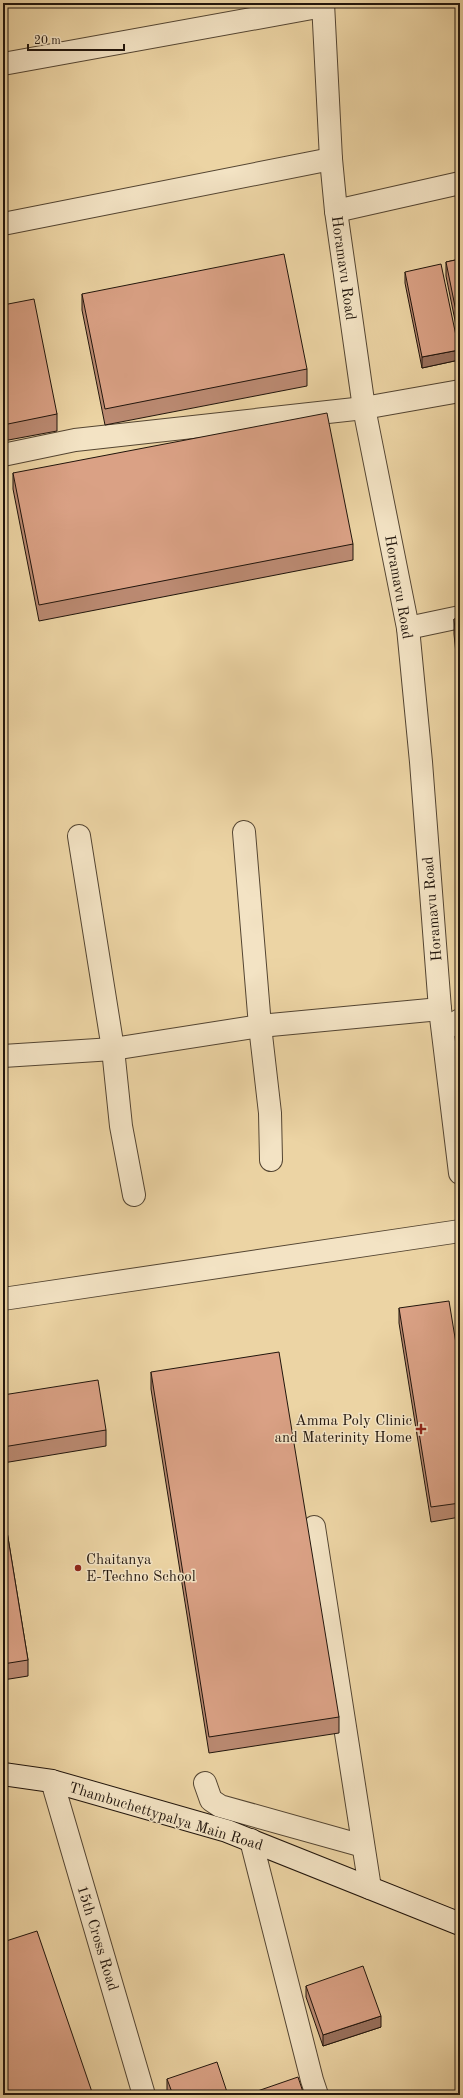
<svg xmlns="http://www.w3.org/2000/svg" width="463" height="2098" font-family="'Old Standard TT',serif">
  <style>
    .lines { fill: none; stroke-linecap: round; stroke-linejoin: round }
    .minor-casing { stroke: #544532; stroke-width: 24 }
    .tertiary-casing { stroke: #544532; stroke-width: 24 }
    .secondary-casing { stroke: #21150c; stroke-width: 24 }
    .minor { stroke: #f3e3c4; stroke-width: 22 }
    .tertiary { stroke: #f3e3c4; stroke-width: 22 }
    .secondary { stroke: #f3e3c4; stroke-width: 22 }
    .wall { fill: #bb8a72; stroke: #21150c }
    .shaded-wall { fill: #99715d; stroke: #21150c }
    .building { fill: #daa185; stroke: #21150c }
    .poi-dot { fill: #8f2418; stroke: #f3e3c4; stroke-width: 1.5 }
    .labels { text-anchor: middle; stroke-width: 3; stroke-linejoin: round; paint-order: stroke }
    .street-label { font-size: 15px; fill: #21150c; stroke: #f3e3c4 }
    .poi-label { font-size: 15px; fill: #21150c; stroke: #f3e3c4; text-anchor: end }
  </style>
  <rect width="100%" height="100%" fill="#ecd4a4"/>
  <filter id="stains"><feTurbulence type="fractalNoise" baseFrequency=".005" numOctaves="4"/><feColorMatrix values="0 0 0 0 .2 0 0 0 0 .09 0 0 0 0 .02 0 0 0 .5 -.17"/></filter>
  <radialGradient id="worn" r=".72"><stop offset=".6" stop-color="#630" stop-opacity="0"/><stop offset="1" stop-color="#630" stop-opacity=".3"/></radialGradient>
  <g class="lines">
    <!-- minor casing -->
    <g class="minor-casing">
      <g id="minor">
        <path d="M3 64 323 6"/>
        <path d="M336 211 460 183"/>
        <path d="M3 224 331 159"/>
        <path d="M3 455 75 440 364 408 460 391"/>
        <path d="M408 628 460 617"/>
        <path d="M244 832 260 1026 270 1113 271 1160"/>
        <path d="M79 836 113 1049 121 1126 134 1195"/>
        <path d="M443 1030 460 1020"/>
        <path d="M3 1056 113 1049 260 1026 440 1009"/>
        <path d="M3 1299 460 1231"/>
        <path d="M314 1527 370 1888"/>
        <path d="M52 1781 144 2095"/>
        <path d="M205 1783 211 1800 220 1806 363 1846"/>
        <path d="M251 1840 312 2080 317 2095"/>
      </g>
    </g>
    <!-- tertiary casing -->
    <g class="tertiary-casing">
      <path id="tertiary" d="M323 3 331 159 336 211 364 408 408 628 421 762 440 1009 460 1173"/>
    </g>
    <!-- secondary casing -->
    <g class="secondary-casing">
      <path id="secondary" d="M3 1774 52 1781 227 1831 460 1924"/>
    </g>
    <!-- minor -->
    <use href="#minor" class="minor"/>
    <!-- tertiary -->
    <use href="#tertiary" class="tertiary"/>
    <!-- secondary -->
    <use href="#secondary" class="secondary"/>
  </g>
  <!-- wall -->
  <g class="wall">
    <path d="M460 259V345L446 276V262Z"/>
    <path d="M405 272 459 360 422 368 405 283Z"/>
    <path d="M82 294 307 369V386L105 425 82 310Z"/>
    <path d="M3 305 57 414V431L3 441Z"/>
    <path d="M13 473 353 544V560L39 621 13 489Z"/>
    <path d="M454 619H460V694L454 634Z"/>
    <path d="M399 1308 460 1368V1517L431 1522 399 1323Z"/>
    <path d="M151 1372 339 1717V1733L209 1753 151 1389Z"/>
    <path d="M3 1395 106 1430V1446L3 1463Z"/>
    <path d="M3 1507 28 1660V1676L3 1680Z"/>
    <path d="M306 1986 381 2027 323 2046 306 1997Z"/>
    <path d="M167 2079 228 2095H169L167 2090Z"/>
  </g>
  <!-- shaded-wall -->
  <g class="shaded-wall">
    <path d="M459 350V360L422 368V357Z"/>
    <path d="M381 2016V2027L323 2046V2035Z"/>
  </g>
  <!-- building -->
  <g class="building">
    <path d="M284 254 307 369 105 409 82 294Z"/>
    <path d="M460 259V331L446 262Z"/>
    <path d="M441 264 459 350 422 357 405 272Z"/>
    <path d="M34 299 57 414 3 425V305Z"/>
    <path d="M327 413 353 544 39 605 13 473Z"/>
    <path d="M454 619H460V680Z"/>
    <path d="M449 1301 460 1368V1503L431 1507 399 1308Z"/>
    <path d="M279 1352 339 1717 209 1737 151 1372Z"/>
    <path d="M98 1380 106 1430 3 1447V1395Z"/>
    <path d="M3 1507 28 1660 3 1664Z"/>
    <path d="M37 1931 93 2095H3V1942Z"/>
    <path d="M363 1966 381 2016 323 2035 306 1986Z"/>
    <path d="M217 2062 228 2095H173L167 2079Z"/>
    <path d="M298 2077 304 2095H246Z"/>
  </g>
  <!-- markers -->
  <g class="poi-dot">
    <path d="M419 1423h4v4h4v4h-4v4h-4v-4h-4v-4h4z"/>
    <circle cx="78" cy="1568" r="4"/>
  </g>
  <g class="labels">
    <!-- street labels -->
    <g class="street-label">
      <text transform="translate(344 268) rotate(82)" y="5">Horamavu Road</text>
      <text transform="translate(399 587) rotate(80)" y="5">Horamavu Road</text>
      <text transform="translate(432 909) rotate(-95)" y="5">Horamavu Road</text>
      <text transform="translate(166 1816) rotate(17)" y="5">Thambuchettypalya Main Road</text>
      <text transform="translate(98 1938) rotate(73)" y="5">15th Cross Road</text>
    </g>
    <!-- poi labels -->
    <g class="poi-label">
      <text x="412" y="1425">Amma Poly Clinic<tspan x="412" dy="17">and Materinity Home</tspan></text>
      <text x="86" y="1564" text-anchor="start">Chaitanya<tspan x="86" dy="17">E-Techno School</tspan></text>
    </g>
  </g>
  <!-- margin -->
  <rect width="463" height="2098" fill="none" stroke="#ecd4a4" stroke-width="16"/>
  <rect x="4" y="4" width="455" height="2090" fill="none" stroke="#21150c" stroke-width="2"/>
  <rect x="8" y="8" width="447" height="2082" fill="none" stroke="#21150c"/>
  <!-- scale -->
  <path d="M28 44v6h96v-6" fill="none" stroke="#21150c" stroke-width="2"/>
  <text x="34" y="44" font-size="12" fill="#21150c" stroke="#f3e3c4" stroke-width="3" paint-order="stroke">20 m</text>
  <rect width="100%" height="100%" filter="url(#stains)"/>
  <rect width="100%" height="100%" fill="url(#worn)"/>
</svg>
